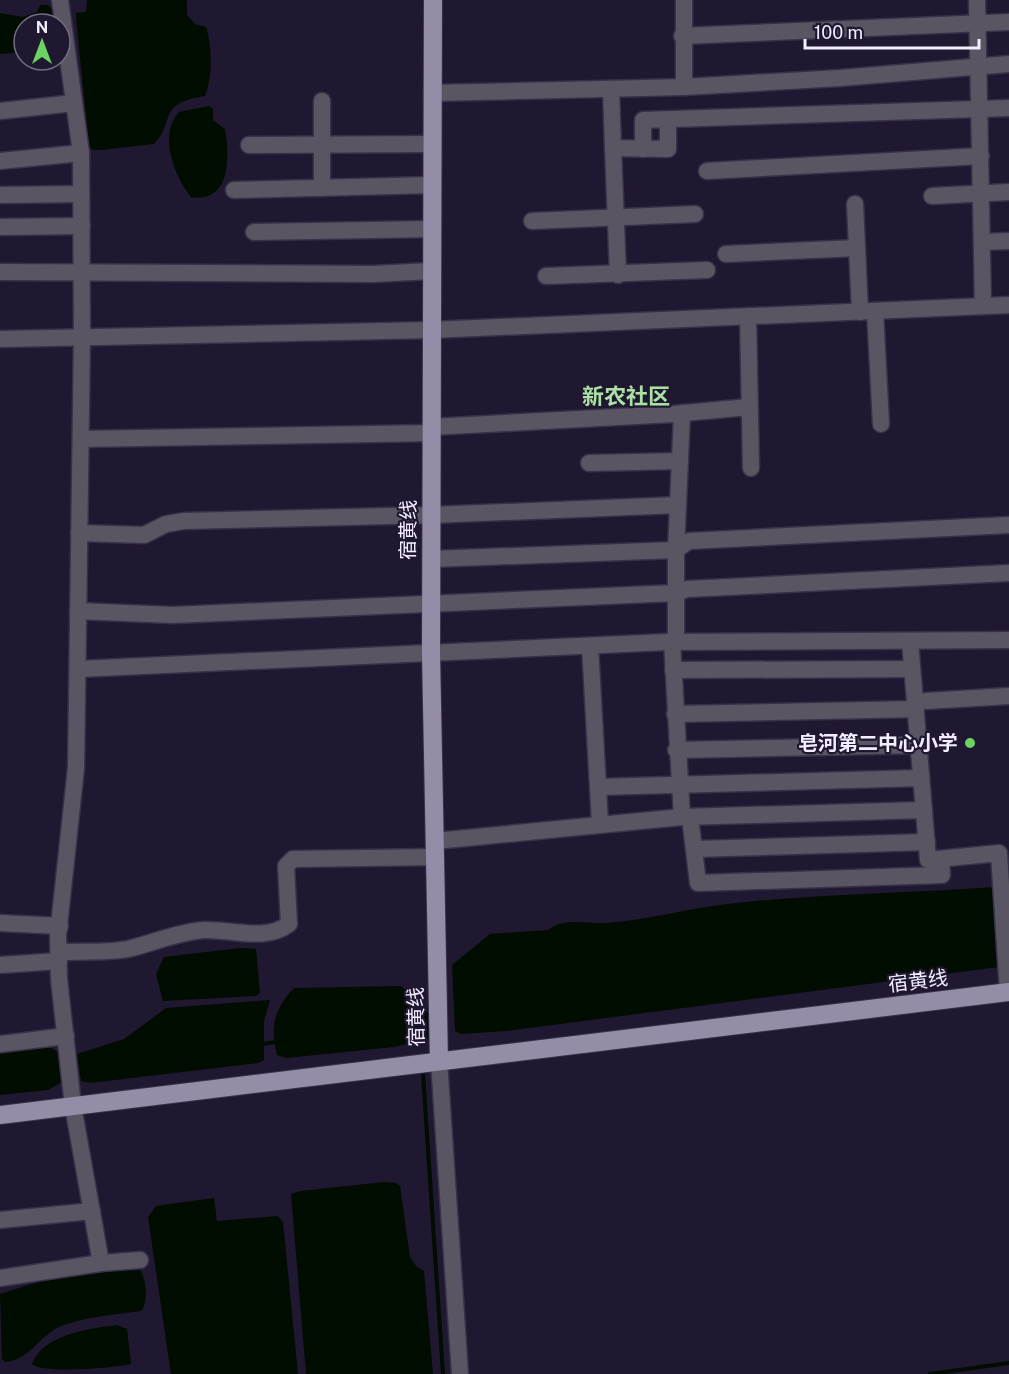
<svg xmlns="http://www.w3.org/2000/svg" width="1009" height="1374" font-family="'Public Sans','Noto Sans SC',sans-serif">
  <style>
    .water { fill: #000d00 }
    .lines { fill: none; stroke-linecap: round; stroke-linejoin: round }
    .stream { stroke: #000d00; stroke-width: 4 }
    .minor-casing { stroke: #393149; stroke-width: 19 }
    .major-casing { stroke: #393149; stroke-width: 20 }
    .minor { stroke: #595562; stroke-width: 16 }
    .major { stroke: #958da7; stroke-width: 18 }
    .poi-dot { fill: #6cd362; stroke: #201730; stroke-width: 2 }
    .labels { text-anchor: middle; stroke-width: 4.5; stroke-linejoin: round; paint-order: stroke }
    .street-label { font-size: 20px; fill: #f3edff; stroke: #201730 }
    .poi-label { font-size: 20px; font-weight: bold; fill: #f3edff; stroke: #201730; text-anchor: end }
    .quarter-label { font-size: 22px; font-weight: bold; fill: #aae1a4; stroke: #201730 }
  </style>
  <rect width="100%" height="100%" fill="#201730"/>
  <!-- water -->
  <g class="water">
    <path d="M87 0H187V15L195 24 206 27C212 46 213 77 205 96 156 103 176 122 154 144L101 150H92L89 145 76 19V13L86 12Z"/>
    <path d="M40 5H48L54 11 57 24H24V52L0 54V13L23 17 37 12Z"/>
    <path d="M209 106 213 109V120L225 129C230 157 231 203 191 197 174 176 158 135 179 112Z"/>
    <path d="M996 887 999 967 506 1031 461 1034 455 1031 452 965 490 934 548 930C564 917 587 924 606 923 649 920 692 907 736 903 823 894 909 893 996 887Z"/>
    <path d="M240 948 256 949 260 993 256 996 163 1001 156 974 164 957Z"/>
    <path d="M400 986 405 989 410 1012H428L429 1039 394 1047 286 1058 277 1055C270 1027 274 1009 294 988Z"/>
    <path d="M270 1000 264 1021V1060L258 1063 90 1083 81 1081 77 1054 124 1039 166 1008Z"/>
    <path d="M42 1048H51L62 1054 65 1080 48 1090 0 1095V1054Z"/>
    <path d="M384 1182 396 1183 400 1186 410 1257 416 1266 424 1271 433 1374H306L291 1194 300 1191Z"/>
    <path d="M214 1198 217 1221 278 1216 283 1222 298 1374H171L148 1217 156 1206Z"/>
    <path d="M133 1269H140C146 1279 149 1302 141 1311 113 1315 86 1316 59 1327 39 1336 30 1360 5 1362L2 1359 0 1294 54 1277Z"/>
    <path d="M117 1325 127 1329 131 1364C113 1368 42 1374 32 1364 43 1334 89 1329 117 1325Z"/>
  </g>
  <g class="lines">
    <!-- stream -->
    <g class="stream">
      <path d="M261 1044 277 1042"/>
      <path d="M423 1074 443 1374"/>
      <path d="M930 1374 1009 1363"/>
    </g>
    <!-- minor casing -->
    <g class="minor-casing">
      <g id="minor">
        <path d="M60 0 81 153 82 337 76 768 58 935 59 979 73 1106 101 1263"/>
        <path d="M977 0 983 306"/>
        <path d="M682 36 1009 22"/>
        <path d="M684 87V0"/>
        <path d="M611 89 613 148 668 149V121"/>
        <path d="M432 93 684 87 840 78 1009 64"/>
        <path d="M0 111 74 103"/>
        <path d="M249 145 432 144"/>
        <path d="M613 148 618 275"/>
        <path d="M643 149V120L1009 108"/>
        <path d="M0 161 81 153"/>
        <path d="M707 171 981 156"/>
        <path d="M322 188V101"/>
        <path d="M234 190 432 185"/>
        <path d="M0 195 81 194"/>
        <path d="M932 196 1009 192"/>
        <path d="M855 204 860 312"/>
        <path d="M532 221 695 214"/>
        <path d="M0 227 82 226"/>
        <path d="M254 232 431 229"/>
        <path d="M982 242 1009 241"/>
        <path d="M726 254 857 248"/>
        <path d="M0 272 373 274 431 271"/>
        <path d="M546 276 707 270"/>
        <path d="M875 311 881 424"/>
        <path d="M748 316 751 468"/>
        <path d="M0 339 431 330 1009 305"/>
        <path d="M431 427 673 414 749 407"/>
        <path d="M81 439 431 433"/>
        <path d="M589 463 680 461"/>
        <path d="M79 533 144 535 166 524 184 521 431 515 678 505"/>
        <path d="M431 559 676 550 689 541 1009 525"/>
        <path d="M78 611 173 615 676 593 687 589 1009 573"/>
        <path d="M910 641 928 860 999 853 1008 992"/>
        <path d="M672 642 682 817"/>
        <path d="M676 642V550L682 413"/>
        <path d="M590 646 600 823"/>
        <path d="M78 669 667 642 1009 640"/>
        <path d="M673 670 912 669"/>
        <path d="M926 701 1009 696"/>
        <path d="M675 714 916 709"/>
        <path d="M676 750 919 745"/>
        <path d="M598 787 921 778"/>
        <path d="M690 817 698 883 942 875 941 859"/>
        <path d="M435 841 682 817 924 810"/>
        <path d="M694 849 927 842"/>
        <path d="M0 923 60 926"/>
        <path d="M59 952C81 951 106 953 128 949 153 943 177 932 204 930 231 929 266 942 289 924L286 866 293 859 435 857"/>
        <path d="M0 965 59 961"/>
        <path d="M0 1044 66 1036"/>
        <path d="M439 1061 460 1374"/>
        <path d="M0 1220 92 1211"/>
        <path d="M0 1278 101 1263 140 1260"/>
      </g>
    </g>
    <!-- major casing -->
    <g class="major-casing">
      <g id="major">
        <path d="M433 0 431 653 439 1061"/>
        <path d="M0 1115 1009 992"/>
      </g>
    </g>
    <!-- minor -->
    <use href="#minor" class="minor"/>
    <!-- major -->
    <use href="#major" class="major"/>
  </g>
  <!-- markers -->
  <circle class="poi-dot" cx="970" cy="743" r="6"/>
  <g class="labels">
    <!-- street labels -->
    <g class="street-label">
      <text transform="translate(408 530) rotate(-90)" y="7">宿黄线</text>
      <text transform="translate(918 981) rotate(-7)" y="7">宿黄线</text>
      <text transform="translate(416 1017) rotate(-91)" y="7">宿黄线</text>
    </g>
    <!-- poi labels -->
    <g class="poi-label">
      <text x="958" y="750">皂河第二中心小学</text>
    </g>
    <!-- quarter labels -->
    <g class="quarter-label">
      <text x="626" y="404">新农社区</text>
    </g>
  </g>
  <!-- north arrow -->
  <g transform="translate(42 42)"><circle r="28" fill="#201730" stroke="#746d83" stroke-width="1.5"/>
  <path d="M0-4.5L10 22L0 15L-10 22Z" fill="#6cd362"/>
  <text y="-9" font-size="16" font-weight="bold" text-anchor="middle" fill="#f3edff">N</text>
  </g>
  <!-- scale -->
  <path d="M805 39v9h174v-9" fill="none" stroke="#f3edff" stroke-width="3"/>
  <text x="814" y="39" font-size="18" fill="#f3edff" stroke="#201730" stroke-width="4.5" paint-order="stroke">100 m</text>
</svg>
